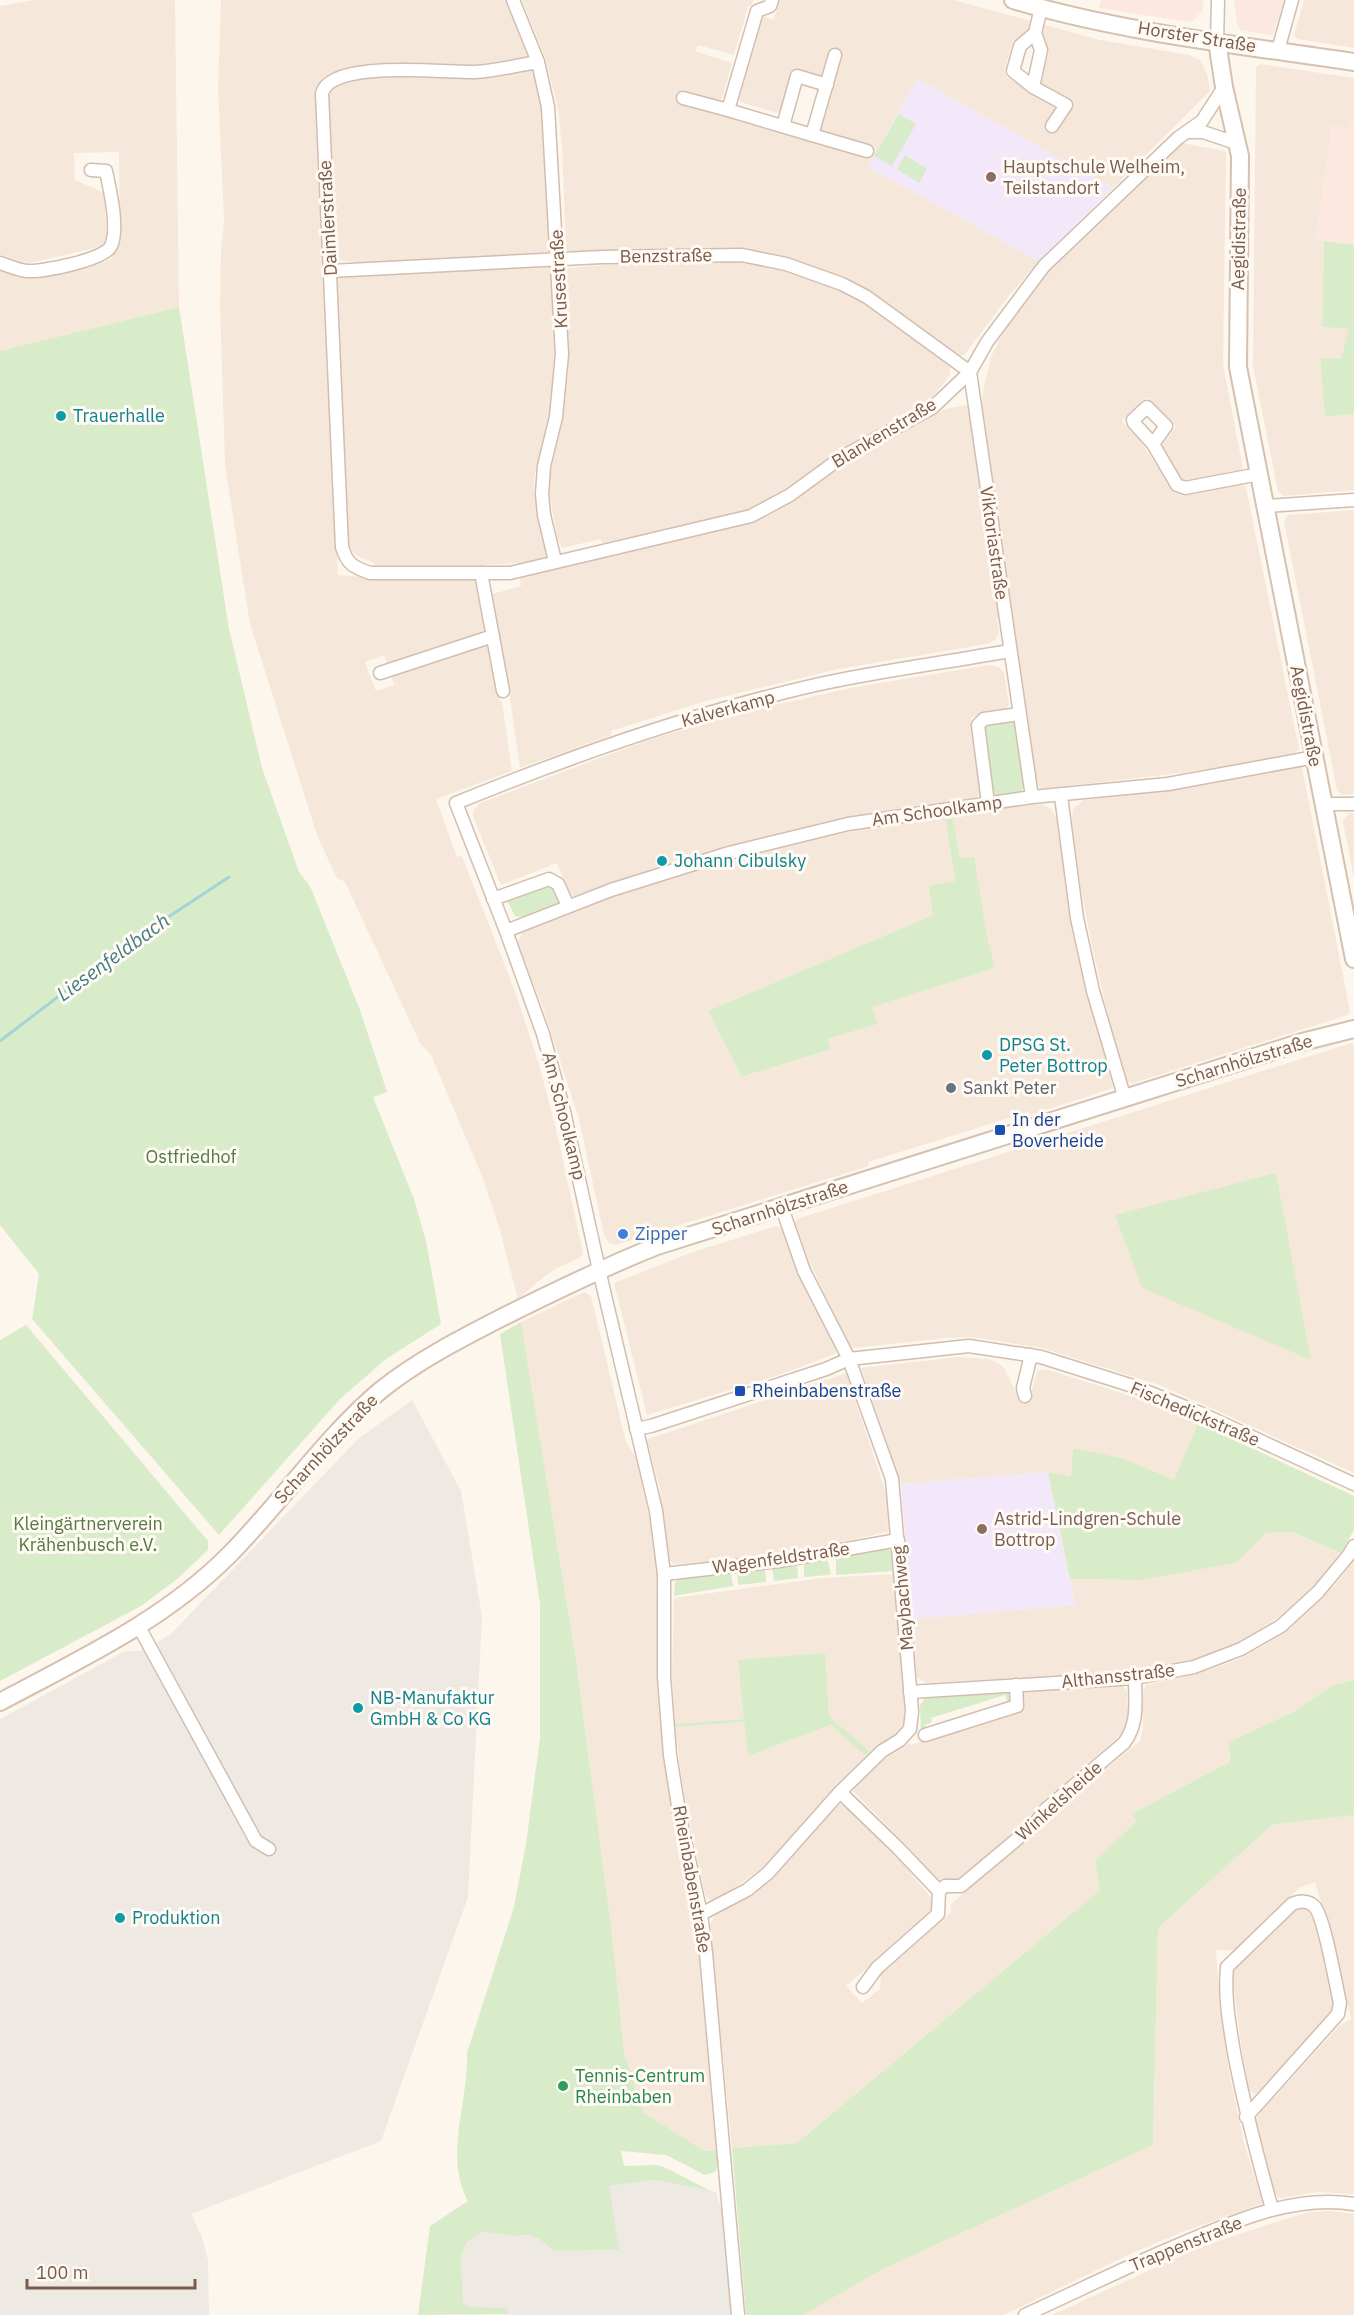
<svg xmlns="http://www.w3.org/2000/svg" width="1354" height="2315" font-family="'IBM Plex Sans',sans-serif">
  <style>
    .residential { fill: #f5e8da }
    .commercial { fill: #fde8e0 }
    .industrial { fill: #efe9e4 }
    .education { fill: #f3e8fa }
    .green { fill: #d8ecc9 }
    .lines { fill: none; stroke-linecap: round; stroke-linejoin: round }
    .stream { stroke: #a5d3da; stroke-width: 3 }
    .street-casing { stroke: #d1beb0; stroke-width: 15 }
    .secondary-casing { stroke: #d6c0b0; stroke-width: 20 }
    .street { stroke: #fff; stroke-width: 12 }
    .secondary { stroke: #fff; stroke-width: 16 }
    .education-dot { fill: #8d6e63; stroke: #fffaf3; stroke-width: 2 }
    .culture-dot { fill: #0f9aa8; stroke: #fffaf3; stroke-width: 2 }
    .worship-dot { fill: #6b7280; stroke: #fffaf3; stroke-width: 2 }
    .transit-dot { fill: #1a4fb4; stroke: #fffaf3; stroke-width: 2 }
    .shop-dot { fill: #3f7fe0; stroke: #fffaf3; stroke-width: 2 }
    .leisure-dot { fill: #2e9e5b; stroke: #fffaf3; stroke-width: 2 }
    .labels { text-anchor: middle; stroke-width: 6; stroke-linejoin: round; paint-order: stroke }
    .street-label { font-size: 18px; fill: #7a5c4d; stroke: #fffaf3 }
    .education-label { font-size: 18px; fill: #785e54; stroke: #fffaf3; text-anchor: start }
    .culture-label { font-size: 18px; fill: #0d838f; stroke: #fffaf3; text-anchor: start }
    .worship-label { font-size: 18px; fill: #5b616d; stroke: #fffaf3; text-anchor: start }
    .transit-label { font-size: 18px; fill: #164399; stroke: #fffaf3; text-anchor: start }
    .park-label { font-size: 18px; fill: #537a41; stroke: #fffaf3 }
    .shop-label { font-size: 18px; fill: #366cbe; stroke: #fffaf3; text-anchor: start }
    .leisure-label { font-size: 18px; fill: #27864d; stroke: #fffaf3; text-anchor: start }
    .water-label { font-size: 20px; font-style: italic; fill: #437c86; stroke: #fffaf3 }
  </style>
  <rect width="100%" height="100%" fill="#fdf6ec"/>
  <!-- residential -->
  <g class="residential">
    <path d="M33 0H175L179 307 0 351V271L28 278 102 263 111 259 120 244 119 152 74 153 75 180 105 193 106 240 103 246 30 263 0 257V6Z"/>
    <path d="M221 0H506L528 53 525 57 473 66 375 63 330 73 319 83 316 93 338 575 404 580 474 578 485 629 475 636 388 666 384 655 365 662 376 691 394 685 391 674 476 646 488 644 500 702 502 701 512 771 436 799 457 857 462 856 477 894 516 994 538 1061 556 1129 583 1253 581 1257 557 1268 540 1280 518 1299 499 1227 482 1176 431 1055 420 1043 345 882 337 878 318 838 250 624 225 466 220 306 221 251 224 220 218 88Z"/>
    <path d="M522 0H753L752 5 748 7 734 55 698 45 695 51 732 63 720 105 683 95 681 104 866 156 819 133 823 78 793 70 782 108 777 113 740 102 739 97 763 17 774 20 779 0H953L1031 21 1027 33 1013 41 1004 71 1007 77 1027 89 1040 85 1049 52 1041 39 1045 25 1100 40 1189 55 1200 60 1207 74 1210 91 1113 188 917 79 868 167 1039 261 1010 294 965 354 959 356 953 353 870 293 846 280 801 262 736 249 706 248 592 253 566 251 562 147 558 109 546 60Z"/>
    <path d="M1304 0H1354V48L1297 39 1294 35Z"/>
    <path d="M1260 64 1354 78V122H1351L1350 129 1332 126 1316 239 1324 241 1322 327 1349 329 1341 360 1320 359 1325 417 1354 414V490L1284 496 1278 491 1253 366 1256 67Z"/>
    <path d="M530 69 534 72 543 109 550 255 369 263 337 260 328 92 335 84 382 75 476 78Z"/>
    <path d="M1181 143 1226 151 1223 364 1243 469 1187 482 1181 481 1161 447 1176 427 1147 397 1122 421 1138 438 1175 493 1182 496 1241 484 1246 487 1299 749 1295 754 1189 772 1041 789 1036 782 1031 747 982 405 983 391 991 357 1005 328 1052 267Z"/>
    <path d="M740 261 789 271 819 281 863 302 950 366V375L935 394 919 408 863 437 779 494 777 493 763 502 760 505 748 511 602 543 601 539 562 548 557 536 549 490 551 470 563 419 568 373 567 268 638 262Z"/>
    <path d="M547 266 552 270 555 331 554 364 549 420 534 476V493L547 550 546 556 539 560 518 563 451 567H375L374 563 357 556 349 549 337 278 340 276Z"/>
    <path d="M966 405 970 407 999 618 997 619 999 632 995 640 987 644 838 669 706 701 611 731 612 735 520 768 506 670 489 595 521 586 520 578 570 564 755 522 767 516 868 450 945 409Z"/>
    <path d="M1354 510V794L1342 795 1337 790 1284 521 1288 515Z"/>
    <path d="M989 665 999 667 1004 673 1009 705 1005 711 982 714 971 718 981 793 975 799 873 813 774 835 662 866 576 897 570 894 557 863 501 885 473 816 474 809 480 803 648 740 735 714 855 687Z"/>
    <path d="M1302 767 1350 1011 1348 1015 1133 1083 1128 1082 1111 1028 1091 941 1079 876 1072 821 1073 809 1084 800 1158 791Z"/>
    <path d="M1042 804 1051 809 1058 821 1076 940 1113 1088 1030 1115 1028 1112 942 1139 868 1162 869 1166 683 1224 616 1245 609 1243 604 1235 579 1119 544 1011 517 942 522 933 610 898 726 861 811 839 945 816 955 882 933 915 708 1011 743 1077 831 1049 828 1039 876 1024 871 1007 995 968 987 936 974 858H960L952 815Z"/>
    <path d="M1349 813H1354V879L1343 821Z"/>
    <path d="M1351 1043 1354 1046V1473L1160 1385 1042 1348 972 1337 946 1338 854 1348 849 1345 808 1259 795 1222 797 1219Z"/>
    <path d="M776 1226 782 1228 797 1273 836 1350 835 1354 776 1376 647 1415 614 1283 693 1252Z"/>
    <path d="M584 1292 591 1296 626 1442 636 1458 650 1520 656 1559 659 1703 662 1743 699 1955 716 2150 704 2151 643 2112 624 2052 612 1934 576 1660 521 1322Z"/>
    <path d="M958 1357 987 1359 997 1362 1004 1368 1016 1392 1030 1398 1037 1371 1046 1369 1143 1400 1198 1423 1174 1481 1122 1458 1073 1448 1071 1476 1048 1472 901 1484 861 1368Z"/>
    <path d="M846 1373 887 1496 888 1532 792 1552 724 1561 673 1564 669 1559 659 1485 647 1440 648 1439Z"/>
    <path d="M1292 1532 1341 1553 1324 1576 1287 1612 1235 1645 1214 1654 1185 1663 1158 1668 1113 1673 926 1683 917 1677 911 1619 1075 1605 1070 1579 1142 1580 1236 1563 1265 1533Z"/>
    <path d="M1354 1560V1680L1333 1685 1295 1711 1229 1742 1230 1762 1131 1814 1137 1821 1095 1860 1100 1890 797 2143 732 2148 710 1924 717 1912 770 1879 834 1808 842 1804 847 1806 893 1852 933 1900V1909L929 1915 846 1986 862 2003 880 1989 881 1971 951 1912V1904L1051 1819 1052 1814 1140 1741 1143 1729V1690L1146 1685 1209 1670 1240 1659 1266 1644 1290 1628 1316 1604 1336 1584Z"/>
    <path d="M894 1574 905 1718 902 1728 894 1736 870 1752 829 1716 824 1653 744 1719 675 1724 672 1675 674 1598 822 1578Z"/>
    <path d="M1122 1686 1127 1691 1128 1721 1123 1733 1033 1810 1035 1812 1032 1819 961 1879 954 1881 947 1882 934 1877 907 1846 852 1790 880 1762 910 1743 911 1745 1020 1712 1024 1708 1022 1692Z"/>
    <path d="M744 1722 748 1756 832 1725 866 1756 768 1864 726 1894 710 1900 705 1894 684 1795 675 1727Z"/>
    <path d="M1354 1815V2194L1317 2192 1283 2198 1278 2197 1275 2192 1256 2128V2119L1260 2113 1339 2026 1351 2019 1339 1963 1315 1882 1299 1888 1236 1950H1216L1220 2006 1229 2072 1244 2143 1262 2200 1261 2204 1185 2231 1130 2254 1004 2315H803L883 2269 1153 2145 1158 1928 1272 1825Z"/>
    <path d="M1303 1907 1311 1911 1313 1914 1321 1940 1335 2002 1334 2011 1272 2080 1261 2092 1255 2094 1247 2089 1232 1974 1245 1957 1295 1909Z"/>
    <path d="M1331 2211 1354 2214V2315H1052L1198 2248 1285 2219 1310 2212Z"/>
  </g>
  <!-- commercial -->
  <g class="commercial">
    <path d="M1101 0H1204L1202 11 1194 20 1188 22 1099 8Z"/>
    <path d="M1234 0H1284L1274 33 1270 35 1240 30 1237 23Z"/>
    <path d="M1351 121 1354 122V245L1316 240 1332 126 1349 128Z"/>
  </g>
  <!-- industrial -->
  <g class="industrial">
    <path d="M412 1400 461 1491 482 1617 468 1897 381 2141 191 2214 202 2237 208 2260 209 2315H0V1719L125 1651H140L170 1635 358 1439Z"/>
    <path d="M655 2180 716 2192 722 2211 731 2315H502L507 2314 469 2308 463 2302 461 2257 466 2243 471 2237 482 2232 515 2236 530 2235 539 2239 554 2251 618 2250 608 2186Z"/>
  </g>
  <!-- education -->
  <g class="education">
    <path d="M917 79 1113 188 1039 261 868 167Z"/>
    <path d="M1048 1472 1075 1605 911 1619 901 1484Z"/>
  </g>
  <!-- green -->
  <g class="green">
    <path d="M899 114 916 124 892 166 874 156Z"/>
    <path d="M905 155 927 169 919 183 897 169Z"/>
    <path d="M1324 241 1354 245V414L1325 417 1320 358 1341 359 1349 329 1322 327Z"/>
    <path d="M179 307 229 629 262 768 299 872 310 886 360 1010 387 1092 373 1097 414 1199 426 1241 441 1324 386 1359 340 1399 219 1535 32 1319 39 1274 0 1225V351Z"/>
    <path d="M1011 720 1015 724 1024 787 1020 793 997 796 992 792 982 730 985 723Z"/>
    <path d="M952 815 960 858 974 857 987 936 995 968 872 1007 877 1024 828 1039 831 1049 742 1077 708 1011 933 915 929 886 955 881 945 816Z"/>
    <path d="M547 884 552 885 560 901 557 904 523 917 515 916 507 900Z"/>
    <path d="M1276 1173 1311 1360 1142 1288 1115 1215Z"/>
    <path d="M521 1322 576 1660 612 1934 624 2052 643 2112 704 2151 716 2150 718 2165 715 2172 705 2175 666 2155 621 2151 624 2166 655 2165 664 2167 711 2191 655 2180 609 2186 619 2250 554 2251 539 2239 530 2235 515 2236 482 2232 466 2243 461 2257 463 2302 469 2307 508 2308 507 2314 418 2315 430 2226 468 2201C443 2155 469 2102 467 2053L514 1907 526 1844 540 1738V1604L500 1334Z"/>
    <path d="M26 1325 208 1541V1550L177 1579 141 1606 0 1681V1340Z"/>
    <path d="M1198 1423 1354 1496V1530L1341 1553 1292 1532 1266 1533 1236 1563 1142 1580 1070 1579 1048 1472 1071 1476 1073 1448 1122 1458 1174 1480Z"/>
    <path d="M886 1547 892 1552 893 1571 836 1575V1557Z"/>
    <path d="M827 1558 831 1573 829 1575 804 1577V1562Z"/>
    <path d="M797 1563 798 1578 774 1581 772 1567Z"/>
    <path d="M765 1568 766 1582 738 1585 737 1572Z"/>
    <path d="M731 1572 733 1586 674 1596 675 1583 678 1578Z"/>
    <path d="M825 1653 829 1716 870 1752 866 1756 831 1725 748 1756 744 1722 675 1727V1724L744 1719 738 1660Z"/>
    <path d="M1354 1680V1815L1272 1825 1158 1928 1153 2145 883 2269 803 2315H746L732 2148 797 2143 1100 1890 1095 1860 1137 1821 1131 1814 1230 1762 1229 1742 1295 1711 1333 1685Z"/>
    <path d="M1012 1693 1014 1701 1008 1703 1005 1695 931 1718 932 1722 925 1725 927 1731 921 1732 920 1705 925 1698Z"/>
  </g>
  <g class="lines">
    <!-- stream -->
    <path class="stream" d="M0 1041 126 945 229 877"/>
    <!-- street casing -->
    <g class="street-casing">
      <g id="street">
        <path d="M513 0 538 62 548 107 562 354 556 417 544 466 542 494 544 515 555 561"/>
        <path d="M772 0 770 6 757 11 728 110 812 135 835 55"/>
        <path d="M1035 33 1041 50 1033 87 1013 71 1020 46 1035 33 1041 8"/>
        <path d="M1217 41 1218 0"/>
        <path d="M1278 50 1292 0"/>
        <path d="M538 62C518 65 496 71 475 72 445 73 332 59 322 93L342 547C347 564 353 567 370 573H510L751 516 790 495 842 457 932 408 970 372 987 342 1044 266 1178 138 1202 121 1224 87"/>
        <path d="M1033 87 1066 105 1052 126"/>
        <path d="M683 98 728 110"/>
        <path d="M783 126 797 76 827 85"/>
        <path d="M1188 132H1203L1239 144"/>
        <path d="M812 135 867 151"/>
        <path d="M0 263C9 266 18 270 27 271 42 272 105 260 111 246 119 228 110 190 106 171L91 170"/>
        <path d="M330 271 602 257 742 255 786 264 842 284 867 297 970 372 1032 797"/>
        <path d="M1153 444 1166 426 1147 407 1133 420 1134 423 1153 444 1177 485 1185 488 1259 474"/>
        <path d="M1266 506 1354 500"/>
        <path d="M481 573 503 691"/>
        <path d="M380 673 493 636"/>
        <path d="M1061 796 1077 918 1093 991 1125 1099"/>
        <path d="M988 803 978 725 984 719 1019 714"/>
        <path d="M1324 804H1354"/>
        <path d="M493 899 549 879 558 884 568 906"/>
        <path d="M506 931 456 803C571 756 690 714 811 686 876 671 944 663 1009 651"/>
        <path d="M1025 1396 1023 1388 1031 1355"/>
        <path d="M636 1429 651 1426 826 1369 849 1359 969 1346 1041 1357 1136 1387 1200 1413 1354 1484"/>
        <path d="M664 1574 779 1561 898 1540"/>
        <path d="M139 1627 256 1841 269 1849"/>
        <path d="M910 1692 1135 1678 1194 1667 1241 1649 1281 1626 1318 1592 1348 1556 1354 1546"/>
        <path d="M925 1735 1017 1706 1016 1685"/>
        <path d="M840 1792 897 1847 939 1891"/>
        <path d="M701 1914 747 1890 768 1873 840 1792 882 1751 900 1740 910 1729 912 1711 892 1479 849 1359 804 1271 782 1208"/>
        <path d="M863 1987 877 1968 938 1914 939 1891 945 1886H961L1034 1825 1045 1810 1124 1743C1139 1723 1135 1701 1135 1678"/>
        <path d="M1246 2117 1338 2014 1340 2003C1336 1986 1324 1915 1314 1906 1308 1900 1299 1901 1292 1904L1227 1967C1224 1998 1230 2028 1235 2058 1245 2109 1258 2159 1272 2209"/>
        <path d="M738 2315 706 1953 701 1914 680 1818 670 1755 664 1677V1574L656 1511 599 1270 563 1107 543 1034 506 931 611 890 729 853 848 824 1032 797 1168 784 1315 757"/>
        <path d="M1025 2315C1071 2294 1116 2272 1162 2252 1221 2227 1289 2193 1354 2204"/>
      </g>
    </g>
    <!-- secondary casing -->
    <g class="secondary-casing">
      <g id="secondary">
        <path d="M1013 0C1124 33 1240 45 1354 62"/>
        <path d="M1217 41 1224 87 1240 156 1238 367 1354 959"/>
        <path d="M0 1702C80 1659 163 1621 228 1556 281 1503 324 1438 381 1390 417 1361 460 1339 501 1318 553 1292 604 1267 657 1246L1302 1042 1354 1029"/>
      </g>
    </g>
    <!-- street -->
    <use href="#street" class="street"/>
    <!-- secondary -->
    <use href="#secondary" class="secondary"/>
  </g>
  <!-- markers -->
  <g class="education-dot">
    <circle cx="991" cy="177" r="6"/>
    <circle cx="982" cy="1529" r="6"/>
  </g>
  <g class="culture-dot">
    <circle cx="61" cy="416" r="6"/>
    <circle cx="662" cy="861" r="6"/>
    <circle cx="987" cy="1055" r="6"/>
    <circle cx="358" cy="1708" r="6"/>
    <circle cx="120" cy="1918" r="6"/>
  </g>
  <circle class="worship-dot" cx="951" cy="1088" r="6"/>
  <g class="transit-dot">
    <rect x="994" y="1124" width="12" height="12" rx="3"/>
    <rect x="734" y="1385" width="12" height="12" rx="3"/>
  </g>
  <circle class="shop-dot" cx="623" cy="1234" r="6"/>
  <circle class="leisure-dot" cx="563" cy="2086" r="6"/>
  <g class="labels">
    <!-- street labels -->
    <g class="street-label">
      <text transform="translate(1197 37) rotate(9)" y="6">Horster Straße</text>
      <text transform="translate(328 218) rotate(-93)" y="6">Daimlerstraße</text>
      <text transform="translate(1239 239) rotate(-89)" y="6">Aegidistraße</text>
      <text transform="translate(666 256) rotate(-1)" y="6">Benzstraße</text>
      <text transform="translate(559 279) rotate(-93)" y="6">Krusestraße</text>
      <text transform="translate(884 433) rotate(-31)" y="6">Blankenstraße</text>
      <text transform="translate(994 543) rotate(82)" y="6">Viktoriastraße</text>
      <text transform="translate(728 709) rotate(-15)" y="6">Kalverkamp</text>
      <text transform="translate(1306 716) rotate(79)" y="6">Aegidistraße</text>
      <text transform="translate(937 811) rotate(-8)" y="6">Am Schoolkamp</text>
      <text transform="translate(1244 1061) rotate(-17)" y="6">Scharnhölzstraße</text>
      <text transform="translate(564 1116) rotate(76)" y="6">Am Schoolkamp</text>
      <text transform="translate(780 1208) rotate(-18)" y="6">Scharnhölzstraße</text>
      <text transform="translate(1195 1414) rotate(23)" y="6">Fischedickstraße</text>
      <text transform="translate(326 1449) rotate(-47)" y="6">Scharnhölzstraße</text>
      <text transform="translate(781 1558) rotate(-8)" y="6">Wagenfeldstraße</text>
      <text transform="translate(903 1598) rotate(-95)" y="6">Maybachweg</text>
      <text transform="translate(1118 1676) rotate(-6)" y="6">Althansstraße</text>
      <text transform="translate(1059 1801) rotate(-42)" y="6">Winkelsheide</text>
      <text transform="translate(692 1879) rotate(80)" y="6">Rheinbabenstraße</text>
      <text transform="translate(1186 2244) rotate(-22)" y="6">Trappenstraße</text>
    </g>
    <!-- education labels -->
    <g class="education-label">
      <text x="1003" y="173">Hauptschule Welheim,<tspan x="1003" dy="21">Teilstandort</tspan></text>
      <text x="994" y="1525">Astrid-Lindgren-Schule<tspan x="994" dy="21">Bottrop</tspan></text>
    </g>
    <!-- culture labels -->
    <g class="culture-label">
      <text x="73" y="422">Trauerhalle</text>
      <text x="674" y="867">Johann Cibulsky</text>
      <text x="999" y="1051">DPSG St.<tspan x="999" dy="21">Peter Bottrop</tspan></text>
      <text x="370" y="1704">NB-Manufaktur<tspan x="370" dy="21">GmbH &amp; Co KG</tspan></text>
      <text x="132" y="1924">Produktion</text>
    </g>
    <!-- worship labels -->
    <g class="worship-label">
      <text x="963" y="1094">Sankt Peter</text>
    </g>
    <!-- transit labels -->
    <g class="transit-label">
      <text x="1012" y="1126">In der<tspan x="1012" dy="21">Boverheide</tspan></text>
      <text x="752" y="1397">Rheinbabenstraße</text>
    </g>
    <!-- park labels -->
    <g class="park-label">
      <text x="191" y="1163">Ostfriedhof</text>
      <text x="88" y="1530">Kleingärtnerverein<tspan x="88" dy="21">Krähenbusch e.V.</tspan></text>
    </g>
    <!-- shop labels -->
    <g class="shop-label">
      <text x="635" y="1240">Zipper</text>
    </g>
    <!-- leisure labels -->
    <g class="leisure-label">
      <text x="575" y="2082">Tennis-Centrum<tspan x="575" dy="21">Rheinbaben</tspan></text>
    </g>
    <!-- water labels -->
    <g class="water-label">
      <text transform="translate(113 957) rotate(-36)" y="7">Liesenfeldbach</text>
    </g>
  </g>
  <!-- scale -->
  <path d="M27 2279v9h168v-9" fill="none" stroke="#7a5c4d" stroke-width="3"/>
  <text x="36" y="2279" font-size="18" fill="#7a5c4d" stroke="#fffaf3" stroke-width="4.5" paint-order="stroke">100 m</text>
</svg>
